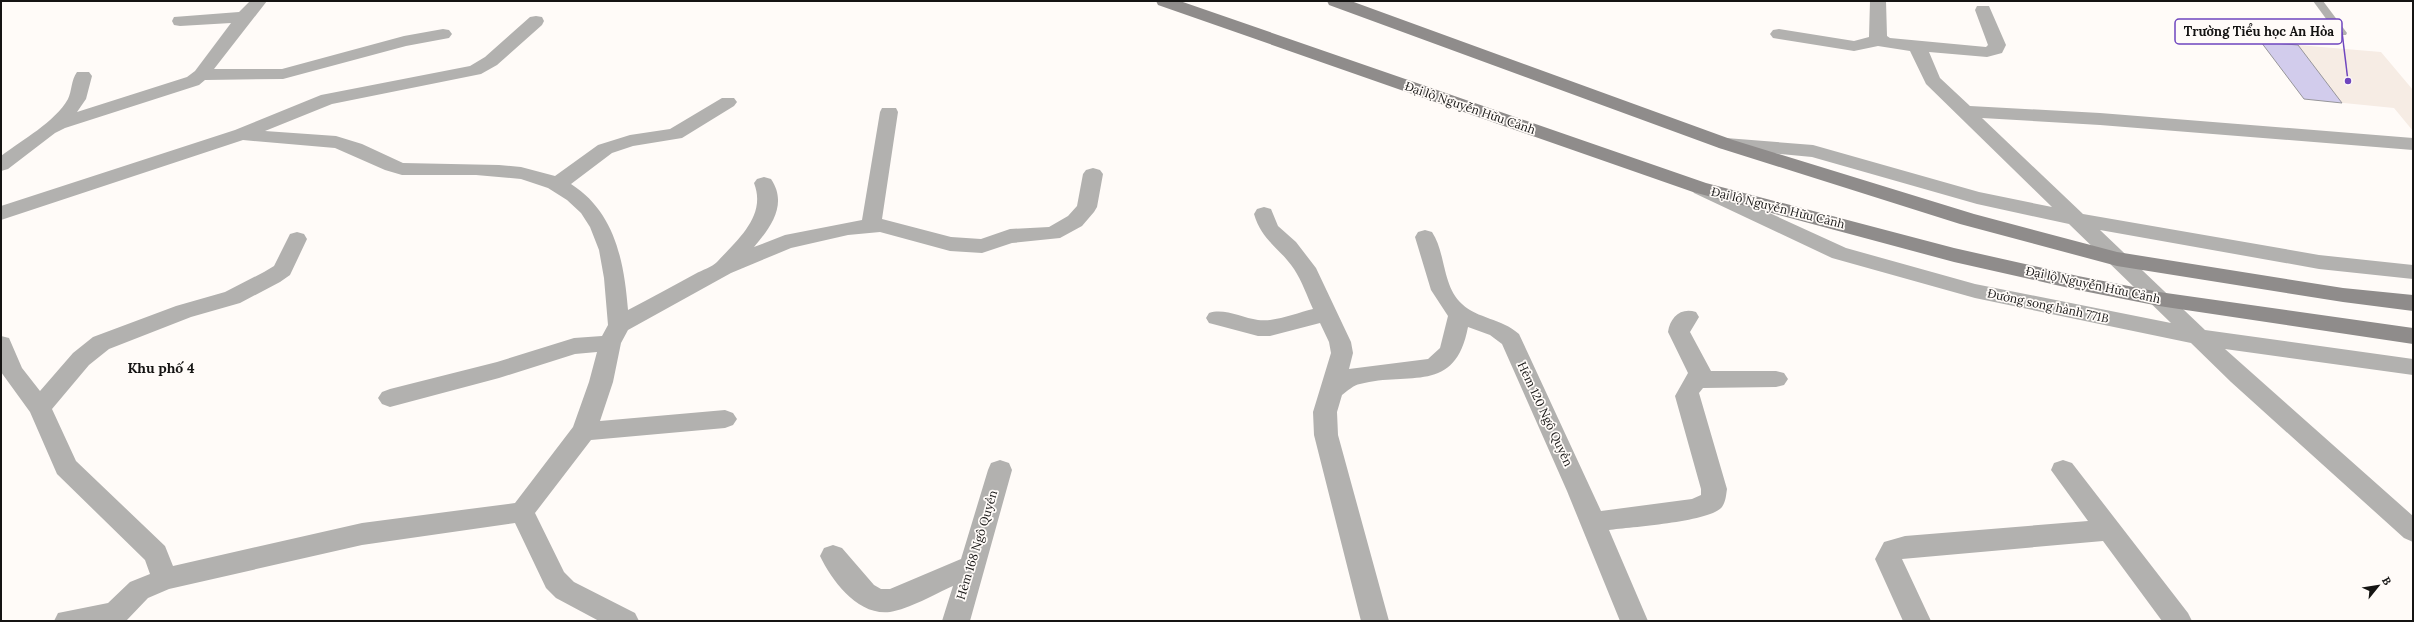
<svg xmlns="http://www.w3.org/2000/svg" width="2414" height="622" font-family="Lora,serif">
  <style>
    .built { fill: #f6ece4 }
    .building { fill: #d2ccec; stroke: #97969a }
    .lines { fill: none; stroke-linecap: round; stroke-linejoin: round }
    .service { fill: #b2b1af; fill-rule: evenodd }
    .minor { fill: #b2b1af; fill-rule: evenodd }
    .secondary { fill: #8f8c8b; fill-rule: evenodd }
    .labels { text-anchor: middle; stroke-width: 3.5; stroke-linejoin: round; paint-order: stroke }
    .street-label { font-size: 12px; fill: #151413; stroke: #fffbf8 }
    .quarter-label { font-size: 14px; font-weight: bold; fill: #151413; stroke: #fffbf8 }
    .leader { fill: none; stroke: #6f46be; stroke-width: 1.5 }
    .callout-dot { fill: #6f46be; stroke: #fffbf8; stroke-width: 1.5 }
    .callout { fill: #fffbf8; stroke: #6f46be; stroke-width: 1.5 }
    .callout-label { font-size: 13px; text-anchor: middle; font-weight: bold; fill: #151413 }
  </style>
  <rect width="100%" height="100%" fill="#fffbf8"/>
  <!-- built -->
  <path class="built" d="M2261 42 2381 52 2413 90V131L2394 108 2304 99Z"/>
  <!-- building -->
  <path class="building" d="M2261 42 2298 45 2342 103 2304 99Z"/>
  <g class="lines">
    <!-- service -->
    <path class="service" d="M2313 1H2323L2347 33 2346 35H2338Z"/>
    <!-- minor -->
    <g class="minor">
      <path d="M250 1H267L214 69H282L404 36 443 29 449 30 452 34 449 38 406 46 283 79 205 80 199 85 65 128 55 133 8 169 1 171V156C22 140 55 122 68 99 72 91 71 80 77 72H89L92 76 86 99 77 112 187 77 195 71 231 23 180 26 174 25 172 21 174 17 239 12Z"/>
      <path d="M1870 1H1886L1887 36 1890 38 1986 47 1988 45 1975 10 1977 6H1989L2006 45 2002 53 1987 57 1929 52 1940 78 1970 106 2100 113 2413 138V150L2100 125 1982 118 2083 214 2319 255 2413 265V279L2319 269 2100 230 2205 330 2413 359V375L2225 349 2413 516V542L2404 538 2231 382 2191 343 1975 298 1832 258 1694 193 1691 189 1694 185 1701 183 1708 185 1846 248 1975 284 2171 323 2069 224 1977 204 1812 157 1719 148 1716 144 1719 140 1726 138 1813 145 1979 192 2052 207 1926 84 1910 51 1878 46 1854 51 1779 39 1773 38 1770 34 1773 30 1779 29 1854 41 1869 37Z"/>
      <path d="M536 16 542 17 544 21 542 25 497 65 481 74 332 104 265 131 336 136 362 144 403 163 499 165 521 167 555 176 598 145 630 135 670 129 722 98H734L737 102 734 106 682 138 633 146 612 153 571 184C615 212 624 261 628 310 651 298 673 286 695 274 702 270 712 267 717 262 737 240 767 216 754 183L757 179 764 177 771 179C788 204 771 227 754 247L785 235 862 220 880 112 882 108H896L898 112 882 219 951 237 981 239 1010 229 1049 227 1068 216 1077 206 1083 174 1086 170 1093 168 1100 170 1103 174 1097 207 1094 212 1082 226 1060 238 1012 243 982 253 950 251 880 232 848 235 791 248 731 273 628 330 621 343 613 382 600 421 725 410 733 413 737 419 733 425 725 428 591 440 535 513 564 572 574 582 635 613 639 621H599L556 598 546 588 515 523 362 545 169 589 148 598 126 621H54L58 613 108 603 130 582 150 574 145 560 57 474 30 412 1 372V336L9 338 22 368 40 391 73 353 93 337 176 306 225 292 264 272 274 266 290 234 297 232 304 234 307 239 290 275 280 282 240 303 191 317 109 349 89 365 52 409 76 461 165 546 173 566 362 523 515 503 573 427 589 382 597 352 575 354 499 378 390 407 382 404 378 398 382 392 390 389 497 362 574 338 602 336 608 325 604 278 599 250 590 227 581 213 567 200 548 188 521 179 476 175H402L385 170 335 148 243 140 1 220V206L235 130 321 95 470 66 485 57 530 17Z"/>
      <path d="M1264 207 1271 209 1278 226 1296 242 1316 268 1351 342 1353 353 1349 369 1428 359 1440 348 1448 316 1431 290 1415 237 1418 232 1425 230 1432 232C1446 253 1442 286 1462 304 1478 319 1501 318 1519 334L1601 511 1692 499 1701 495V489L1675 396 1688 373 1668 332C1670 317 1681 307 1696 312L1699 317 1690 332 1711 371H1776L1784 373 1788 379 1784 385 1776 387 1703 388 1699 393 1727 489C1726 495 1726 501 1722 507 1710 522 1631 527 1609 530L1648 621H1620L1567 491 1502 344 1490 335 1468 327C1455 395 1410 371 1360 384 1354 385 1347 391 1342 395L1337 412 1338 435 1389 621H1361L1314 435 1313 412 1331 353 1329 342 1320 323 1270 336H1258L1209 323 1206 318 1209 313C1225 308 1242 318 1258 320 1276 322 1296 313 1313 309 1307 296 1302 281 1294 269 1279 247 1262 241 1254 214L1257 209Z"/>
      <path d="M1000 460 1009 463 1012 470 970 621H942L953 586C935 594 909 609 890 612 858 616 832 581 820 556L824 548 833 545 842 548 874 585 881 589H890L961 559 988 470 991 463Z"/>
      <path d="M2063 460 2072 463 2188 613 2192 621H2162L2103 541 1902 559 1931 621H1903L1875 559 1884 542 1905 536 2088 521 2051 470 2054 463Z"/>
    </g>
    <!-- secondary -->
    <g class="secondary">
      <path d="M1156 1H1180L1706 183 1954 248 2078 276 2159 292 2413 328V344L2159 306 2078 290 1954 262 1693 192 1158 5Z"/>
      <path d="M1327 1H1351L1733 140 1974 214 2117 252 2343 288 2413 295V311L2343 302 2117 266 1960 224 1719 148 1329 5Z"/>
    </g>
  </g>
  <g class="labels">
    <!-- street labels -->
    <g class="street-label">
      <text transform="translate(1470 108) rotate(19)" y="4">Đại lộ Nguyễn Hữu Cảnh</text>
      <text transform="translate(1778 208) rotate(14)" y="4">Đại lộ Nguyễn Hữu Cảnh</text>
      <text transform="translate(2093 285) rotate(12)" y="4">Đại lộ Nguyễn Hữu Cảnh</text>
      <text transform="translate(2048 306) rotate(12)" y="4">Đường song hành 771B</text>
      <text transform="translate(1545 414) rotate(65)" y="4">Hẻm 120 Ngô Quyền</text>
      <text transform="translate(977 545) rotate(-73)" y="4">Hẻm 168 Ngô Quyền</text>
    </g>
    <!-- quarter labels -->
    <g class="quarter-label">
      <text x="161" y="373">Khu phố 4</text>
    </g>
  </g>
  <!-- callouts -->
  <path class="leader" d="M2348 81L2342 32"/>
  <circle class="callout-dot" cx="2348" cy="81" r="4"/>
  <rect class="callout" x="2175" y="19" width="167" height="25" rx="4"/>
  <g class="callout-label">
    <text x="2259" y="36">Trường Tiểu học An Hòa</text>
  </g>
  <!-- border -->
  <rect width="2414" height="622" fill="none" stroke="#151413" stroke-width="4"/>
  <!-- north arrow -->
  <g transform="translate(2378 586) rotate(60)" stroke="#fffbf8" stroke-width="3" paint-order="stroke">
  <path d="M0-3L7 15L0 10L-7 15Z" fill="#151413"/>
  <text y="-6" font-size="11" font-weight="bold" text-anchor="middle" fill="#151413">B</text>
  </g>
</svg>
